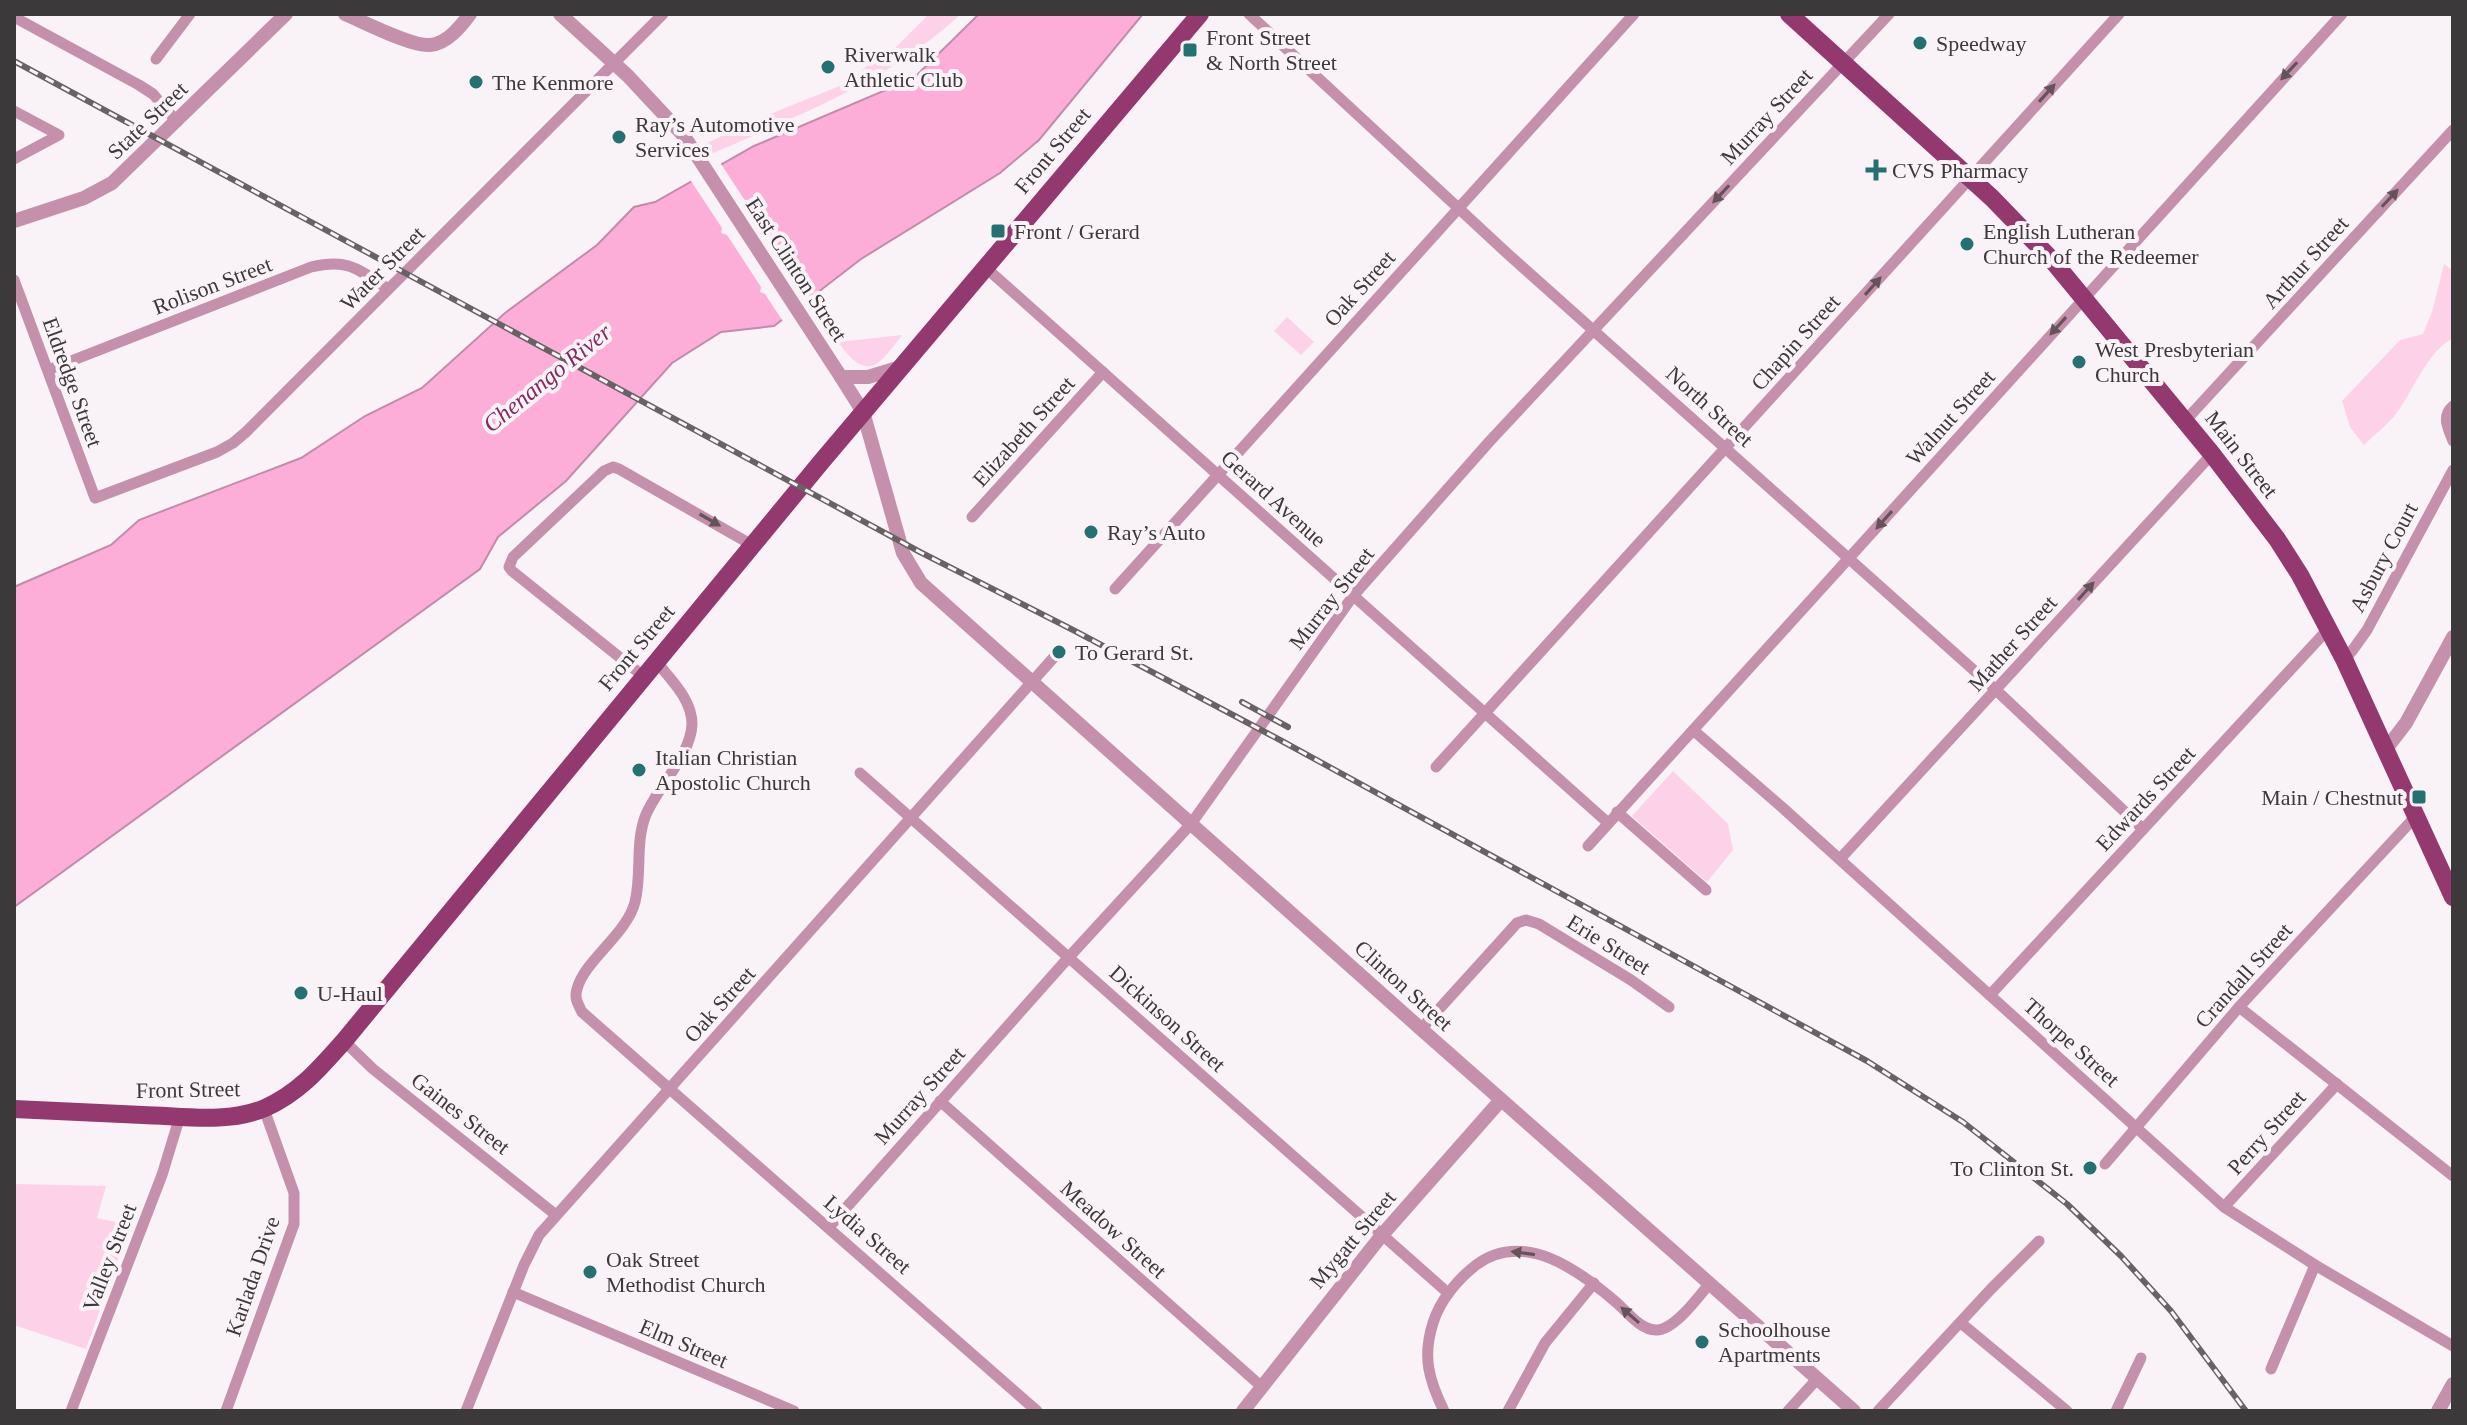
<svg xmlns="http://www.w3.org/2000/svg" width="2467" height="1425" font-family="Georgia,serif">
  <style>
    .green { fill: #fdd2e8 }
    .water { fill: #fcaed8; stroke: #c28ba9; stroke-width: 2 }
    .pier { fill: #f9f2f6 }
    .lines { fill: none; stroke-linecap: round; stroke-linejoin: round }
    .minor { stroke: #c590ac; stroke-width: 11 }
    .tertiary { stroke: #c590ac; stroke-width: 14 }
    .primary { stroke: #943870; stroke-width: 18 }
    .rail-casing { stroke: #676365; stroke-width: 6 }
    .rail { stroke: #f9f2f6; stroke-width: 3; stroke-dasharray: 9; stroke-linecap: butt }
    .oneway { fill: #65535c }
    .poi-dot { fill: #257071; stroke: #f9f2f6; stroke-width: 3 }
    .labels { text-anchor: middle; stroke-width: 8; stroke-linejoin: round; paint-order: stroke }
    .poi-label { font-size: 22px; fill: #3c393a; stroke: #f9f2f6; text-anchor: start }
    .street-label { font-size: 22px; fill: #3c393a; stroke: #f9f2f6 }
    .water-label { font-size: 24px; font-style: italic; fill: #832c61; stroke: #f9f2f6 }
  </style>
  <rect width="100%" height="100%" fill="#f9f2f6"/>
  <!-- green -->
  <g class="green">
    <path d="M929 14H961C887 82 799 115 709 155L703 145 755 120 852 81 882 50H893Z"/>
    <path d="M2444 264 2453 271V338C2427 352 2413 391 2396 414 2387 425 2374 435 2364 445L2350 427 2342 401 2400 340 2423 334 2432 312Z"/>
    <path d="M1287 317 1314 342 1301 355 1274 331Z"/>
    <path d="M902 335C877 368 867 382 838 342Z"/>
    <path d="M1673 771 1728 824 1733 850 1707 882 1632 816Z"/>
    <path d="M14 1184 106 1186 97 1218 130 1225 86 1349 14 1325Z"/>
  </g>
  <!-- water -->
  <path class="water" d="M979 14H1143L1039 140 1000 173 861 259 774 326 721 332 672 363 566 481 498 537 480 569 14 907V587L111 545 139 520 301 458 365 416 422 388 505 313 597 245 634 207 655 202 754 146 914 78Z"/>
  <!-- pier -->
  <path class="pier" d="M719 161 750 208 757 210 756 217 789 268 796 269 794 275 811 301 784 323 765 294 760 292 761 287 727 235 721 233 722 228 689 178Z"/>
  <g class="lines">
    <!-- minor -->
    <g class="minor">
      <path d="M1249 14 1509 255 1996 690 2143 829"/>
      <path d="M14 17 139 85 153 94 177 122"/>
      <path d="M156 59 190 14"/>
      <path d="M14 111 59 135 14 159"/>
      <path d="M985 267 1607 822"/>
      <path d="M14 280 95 498 217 452 233 443 246 432 663 14"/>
      <path d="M48 370 311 267C348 258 358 269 388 289"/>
      <path d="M2453 406C2441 416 2448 428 2453 441"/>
      <path d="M2185 421 2453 130"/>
      <path d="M972 517 1103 372"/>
      <path d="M1115 589 1634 14"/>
      <path d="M2344 659 2352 651 2367 630 2453 470"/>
      <path d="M656 661C670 679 692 699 692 724 691 756 656 788 645 817 635 845 642 874 635 902 627 934 584 961 577 989 574 998 578 1004 582 1012L1037 1411"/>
      <path d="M643 676 512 571 509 567 513 557 604 471 613 467 619 469 752 545"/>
      <path d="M1693 730 1784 809 2224 1207 2315 1265 2453 1346"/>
      <path d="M1436 767 2119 14"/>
      <path d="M860 773 1448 1293"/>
      <path d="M1617 812 1706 890"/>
      <path d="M1588 846 2342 14"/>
      <path d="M1840 859 2212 454"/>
      <path d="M1990 995 2329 628"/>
      <path d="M2239 1007 2453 1176"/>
      <path d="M1421 1029 1517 923 1526 920 1539 924 1631 980 1669 1007"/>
      <path d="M344 1041 373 1069 556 1215"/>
      <path d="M940 1101 1262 1387"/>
      <path d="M2105 1164 2239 1007 2416 816"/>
      <path d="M2224 1207 2337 1084"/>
      <path d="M829 1227 1069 957 1191 824 1353 596 1489 442 1889 14"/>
      <path d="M513 1292 794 1411"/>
      <path d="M1961 1323 2067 1411"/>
      <path d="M2271 1369 2315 1265"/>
      <path d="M71 1411 162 1175 180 1116"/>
      <path d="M226 1411 294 1224V1193L264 1109"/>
      <path d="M466 1411 524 1265 539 1235 1055 656"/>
      <path d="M1444 1411C1429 1380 1422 1357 1433 1323 1440 1300 1458 1279 1476 1265 1524 1229 1580 1271 1617 1303 1628 1313 1641 1330 1656 1330 1674 1331 1699 1296 1710 1283"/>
      <path d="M1508 1411 1545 1343 1594 1283"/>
      <path d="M1788 1411 1818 1378"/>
      <path d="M1878 1411 1991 1289 2039 1241"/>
      <path d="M2116 1411 2141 1358"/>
    </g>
    <!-- tertiary -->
    <g class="tertiary">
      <path d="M345 14C364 22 412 47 430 45 447 44 461 26 470 14"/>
      <path d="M560 14 628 76 684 136 841 377 863 412 903 553 921 583 1421 1029 1854 1411"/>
      <path d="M14 221 84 198 112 183 286 14"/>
      <path d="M841 377H868L901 367"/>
      <path d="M2386 749 2406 723 2453 637"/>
      <path d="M1243 1411 1382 1235 1501 1100"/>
      <path d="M2438 1411 2453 1384"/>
    </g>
    <!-- primary -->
    <g class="primary">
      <path d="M1789 14 1992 198 2052 260 2212 454 2277 539 2300 575 2344 659 2453 897"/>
      <path d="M14 1109C57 1111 100 1113 143 1115 182 1116 228 1124 265 1108 299 1093 320 1068 344 1041L822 461 1200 14"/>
    </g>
    <!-- rail casing -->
    <g class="rail-casing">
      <g id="rail">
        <path d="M14 61 920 552 1075 631 1280 740 1867 1061 1963 1122 2067 1204 2121 1256 2171 1311 2246 1411"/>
        <path d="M1242 702 1288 727"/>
      </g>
    </g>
    <!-- rail -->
    <use href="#rail" class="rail"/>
  </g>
  <!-- one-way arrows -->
  <defs><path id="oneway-solid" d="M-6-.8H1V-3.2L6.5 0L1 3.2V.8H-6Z" transform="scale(2)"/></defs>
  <g class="oneway">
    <use href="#oneway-solid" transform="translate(2289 71) rotate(133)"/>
    <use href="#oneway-solid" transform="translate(2047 93) rotate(-48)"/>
    <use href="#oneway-solid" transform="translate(1721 194) rotate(133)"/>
    <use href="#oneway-solid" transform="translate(2390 198) rotate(-47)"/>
    <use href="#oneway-solid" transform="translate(1873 286) rotate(-48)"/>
    <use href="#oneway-solid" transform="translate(2058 326) rotate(132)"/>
    <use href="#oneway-solid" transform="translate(710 520) rotate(30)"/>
    <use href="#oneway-solid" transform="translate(1884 520) rotate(132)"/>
    <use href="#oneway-solid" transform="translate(2086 591) rotate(-48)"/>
    <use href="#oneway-solid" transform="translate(1523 1253) rotate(-172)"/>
    <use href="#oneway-solid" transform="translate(1630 1315) rotate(-139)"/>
  </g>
  <!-- markers -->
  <g class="poi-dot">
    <circle cx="1920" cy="43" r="8"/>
    <rect x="1182" y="42" width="16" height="16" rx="4"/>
    <circle cx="828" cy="67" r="8"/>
    <circle cx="476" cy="82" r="8"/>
    <circle cx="619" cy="137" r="8"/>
    <path d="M1872 158h8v8h8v8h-8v8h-8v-8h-8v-8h8z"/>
    <rect x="990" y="223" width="16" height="16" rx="4"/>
    <circle cx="1967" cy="244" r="8"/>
    <circle cx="2079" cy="362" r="8"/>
    <circle cx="1091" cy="532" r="8"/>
    <circle cx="1059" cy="652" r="8"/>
    <circle cx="639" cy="770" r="8"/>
    <rect x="2411" y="789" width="16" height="16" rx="4"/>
    <circle cx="301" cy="993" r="8"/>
    <circle cx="2090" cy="1168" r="8"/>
    <circle cx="590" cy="1272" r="8"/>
    <circle cx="1702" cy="1342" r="8"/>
  </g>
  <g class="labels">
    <!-- poi labels -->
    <g class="poi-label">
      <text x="1206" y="45">Front Street<tspan x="1206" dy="25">&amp; North Street</tspan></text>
      <text x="1936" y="51">Speedway</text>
      <text x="844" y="62">Riverwalk<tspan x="844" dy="25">Athletic Club</tspan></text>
      <text x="492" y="90">The Kenmore</text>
      <text x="635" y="132">Ray’s Automotive<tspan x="635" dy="25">Services</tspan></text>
      <text x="1892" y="178">CVS Pharmacy</text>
      <text x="1014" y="239">Front / Gerard</text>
      <text x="1983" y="239">English Lutheran<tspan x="1983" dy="25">Church of the Redeemer</tspan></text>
      <text x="2095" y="357">West Presbyterian<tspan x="2095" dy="25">Church</tspan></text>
      <text x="1107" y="540">Ray’s Auto</text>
      <text x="1075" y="660">To Gerard St.</text>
      <text x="655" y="765">Italian Christian<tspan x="655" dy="25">Apostolic Church</tspan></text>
      <text x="2403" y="805" text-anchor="end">Main / Chestnut</text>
      <text x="317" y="1001">U-Haul</text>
      <text x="2074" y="1176" text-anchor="end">To Clinton St.</text>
      <text x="606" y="1267">Oak Street<tspan x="606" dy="25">Methodist Church</tspan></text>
      <text x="1718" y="1337">Schoolhouse<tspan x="1718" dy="25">Apartments</tspan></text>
    </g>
    <!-- street labels -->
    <g class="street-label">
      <text transform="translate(1766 116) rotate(-47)" y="8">Murray Street</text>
      <text transform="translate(147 120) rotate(-44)" y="8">State Street</text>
      <text transform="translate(1052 150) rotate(-50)" y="8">Front Street</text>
      <text transform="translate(2305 262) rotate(-48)" y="8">Arthur Street</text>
      <text transform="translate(382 268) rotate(-45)" y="8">Water Street</text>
      <text transform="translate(797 269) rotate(57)" y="8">East Clinton Street</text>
      <text transform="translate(212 285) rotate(-21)" y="8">Rolison Street</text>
      <text transform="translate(1359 288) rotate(-48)" y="8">Oak Street</text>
      <text transform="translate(1795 342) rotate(-48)" y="8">Chapin Street</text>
      <text transform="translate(73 382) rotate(70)" y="8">Eldredge Street</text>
      <text transform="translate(1710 406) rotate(42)" y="8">North Street</text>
      <text transform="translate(1950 417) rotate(-48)" y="8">Walnut Street</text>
      <text transform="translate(1023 431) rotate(-48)" y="8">Elizabeth Street</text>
      <text transform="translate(2242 454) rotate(52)" y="8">Main Street</text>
      <text transform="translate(1274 498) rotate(42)" y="8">Gerard Avenue</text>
      <text transform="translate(2383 557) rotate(-62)" y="8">Asbury Court</text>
      <text transform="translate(1331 598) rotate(-52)" y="8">Murray Street</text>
      <text transform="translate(2012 643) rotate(-48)" y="8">Mather Street</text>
      <text transform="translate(636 647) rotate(-50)" y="8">Front Street</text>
      <text transform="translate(2145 798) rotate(-47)" y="8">Edwards Street</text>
      <text transform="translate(1609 944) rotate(32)" y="8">Erie Street</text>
      <text transform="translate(2243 975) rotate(-48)" y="8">Crandall Street</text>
      <text transform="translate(1404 985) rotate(42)" y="8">Clinton Street</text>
      <text transform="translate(719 1004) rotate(-48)" y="8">Oak Street</text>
      <text transform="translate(1168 1018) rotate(42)" y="8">Dickinson Street</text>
      <text transform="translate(2072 1042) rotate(42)" y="8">Thorpe Street</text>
      <text transform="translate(188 1089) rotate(-1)" y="8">Front Street</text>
      <text transform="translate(919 1095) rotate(-48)" y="8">Murray Street</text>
      <text transform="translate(461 1113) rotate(38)" y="8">Gaines Street</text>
      <text transform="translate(2266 1132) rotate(-48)" y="8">Perry Street</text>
      <text transform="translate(1114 1229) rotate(42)" y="8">Meadow Street</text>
      <text transform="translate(868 1234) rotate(41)" y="8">Lydia Street</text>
      <text transform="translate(1352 1239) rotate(-50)" y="8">Mygatt Street</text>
      <text transform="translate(109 1257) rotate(-69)" y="8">Valley Street</text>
      <text transform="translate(252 1276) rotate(-71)" y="8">Karlada Drive</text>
      <text transform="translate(684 1343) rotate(23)" y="8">Elm Street</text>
    </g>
    <!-- water labels -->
    <g class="water-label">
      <text transform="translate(547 378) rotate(-39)" y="8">Chenango River</text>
    </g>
  </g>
  <!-- border -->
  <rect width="2467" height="1425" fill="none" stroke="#3c393a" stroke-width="32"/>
</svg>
